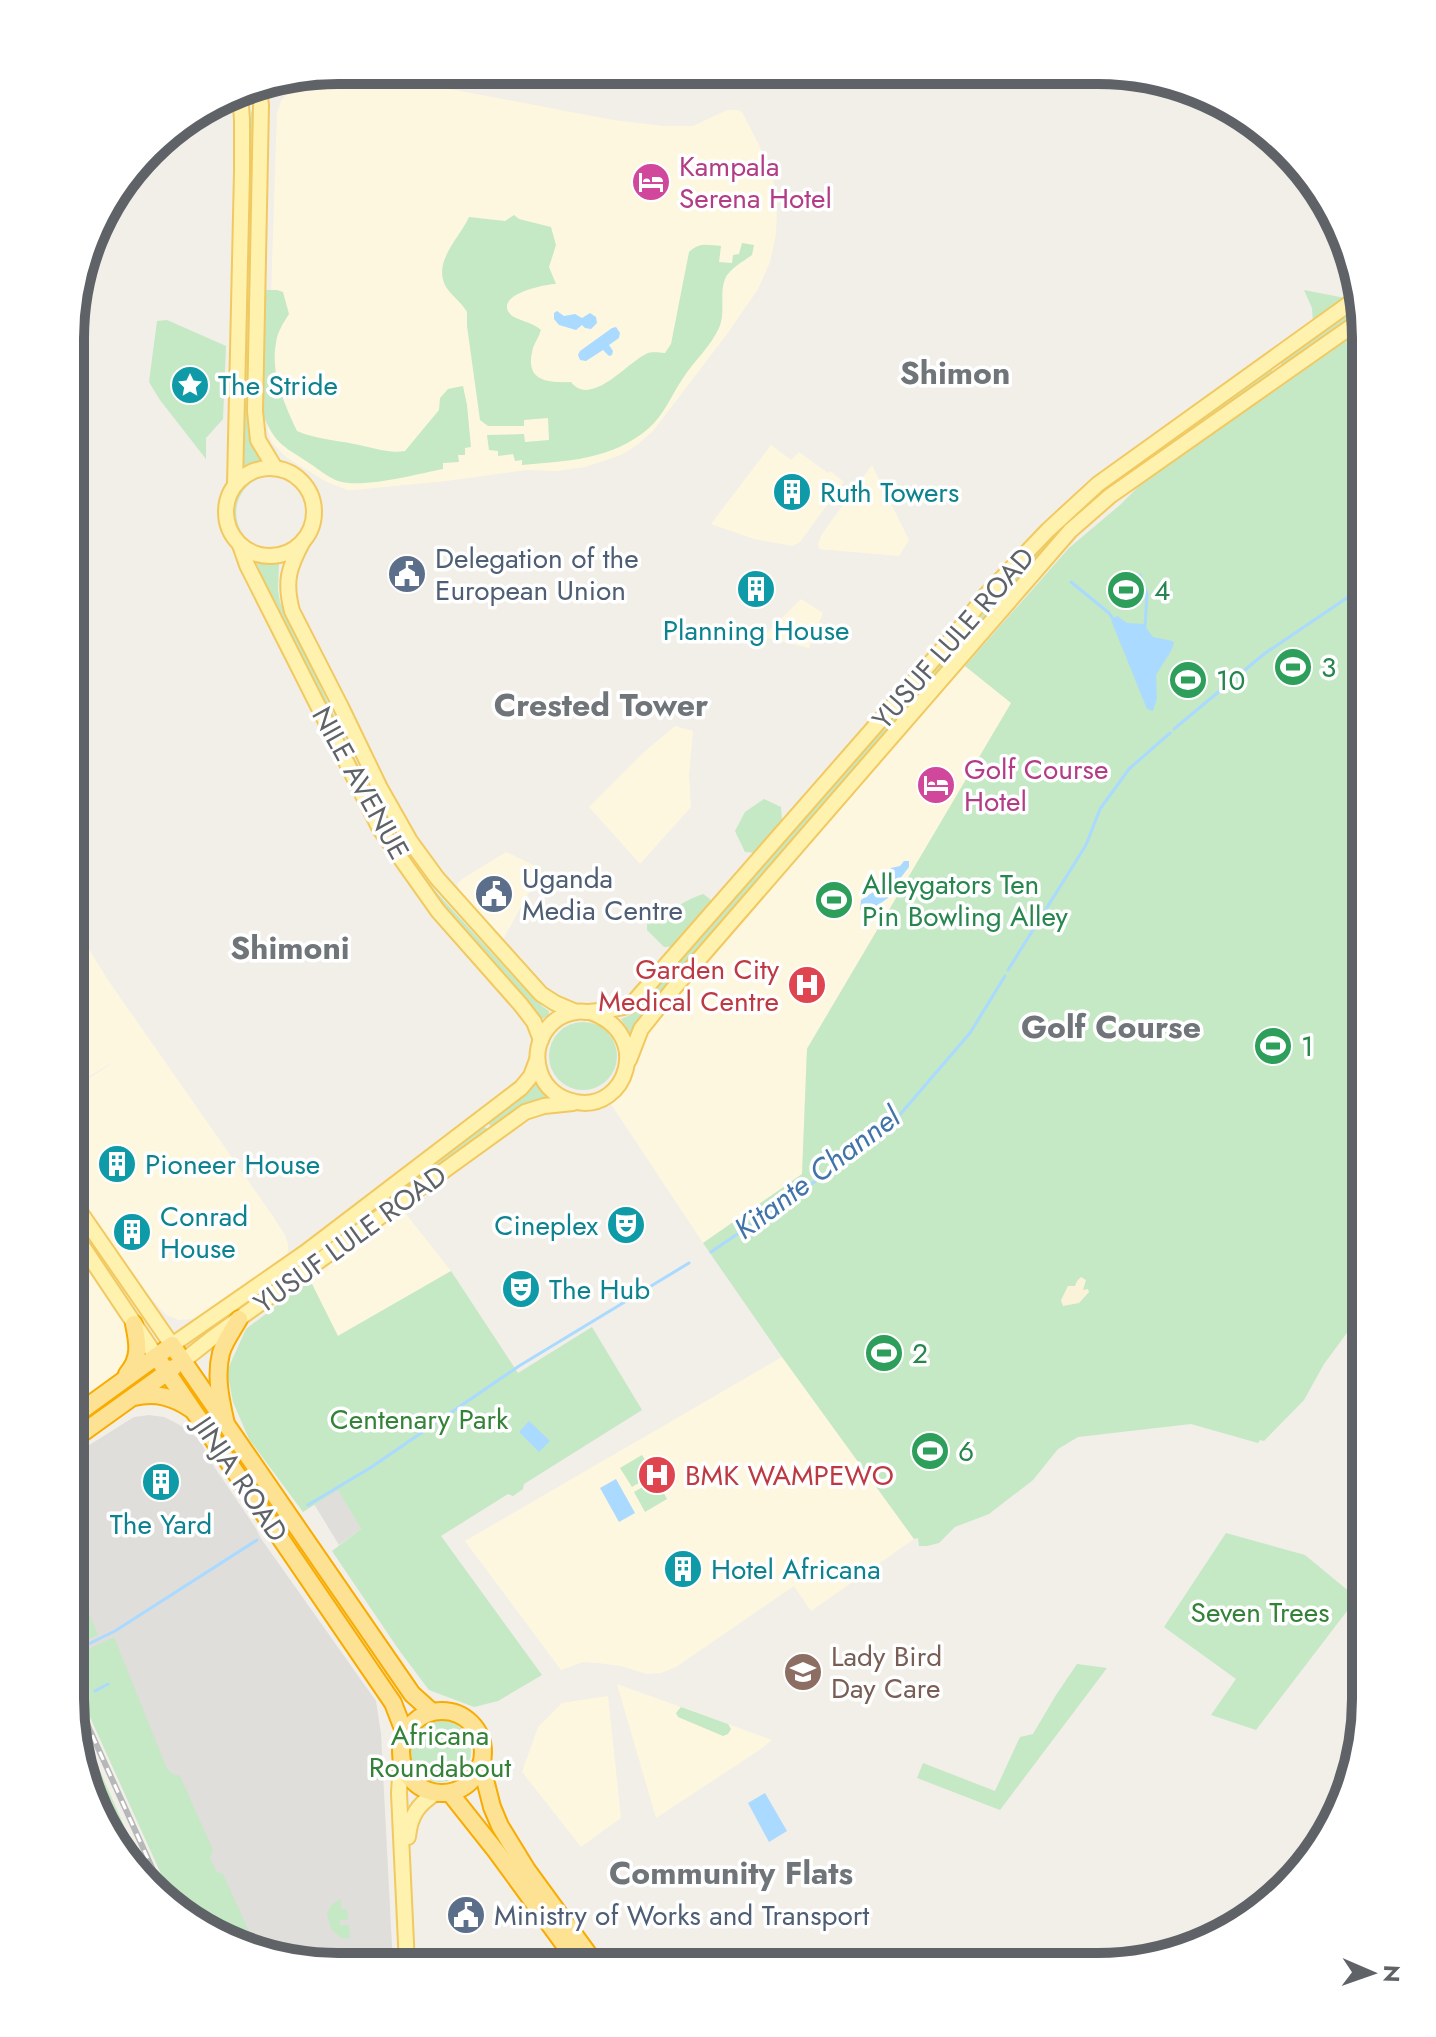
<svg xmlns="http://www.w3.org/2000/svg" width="1436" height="2037" font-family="Jost,sans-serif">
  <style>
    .commercial { fill: #fef7e0 }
    .industrial { fill: #e0deda }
    .green { fill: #c5e8c5; fill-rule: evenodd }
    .sand { fill: #fbf3d9 }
    .water { fill: #aadaff }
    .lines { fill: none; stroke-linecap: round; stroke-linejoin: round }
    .stream { stroke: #aadaff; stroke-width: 3 }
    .major-casing { stroke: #f2c960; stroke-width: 18 }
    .highway-casing { stroke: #f9ab00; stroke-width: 20 }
    .major { stroke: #fff2af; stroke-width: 14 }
    .highway { stroke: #fde293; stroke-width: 16 }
    .rail-casing { stroke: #b6b7b8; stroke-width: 6 }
    .rail { stroke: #fff; stroke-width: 3; stroke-dasharray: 9; stroke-linecap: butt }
    .labels { text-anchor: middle; stroke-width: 7; stroke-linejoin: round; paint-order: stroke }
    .hotel-label { font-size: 28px; fill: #b23c85; stroke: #fff; text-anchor: start }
    .culture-label { font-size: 28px; fill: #0d838f; stroke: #fff; text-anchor: start }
    .service-label { font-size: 28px; fill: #4e5e75; stroke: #fff; text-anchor: start }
    .leisure-label { font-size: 28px; fill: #27864d; stroke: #fff; text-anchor: start }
    .street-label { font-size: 28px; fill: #5f6368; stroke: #fff }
    .health-label { font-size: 28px; fill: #be3a42; stroke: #fff; text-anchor: end }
    .park-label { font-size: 28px; fill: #348238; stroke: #fff }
    .education-label { font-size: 28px; fill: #785e54; stroke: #fff; text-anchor: start }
    .water-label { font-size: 30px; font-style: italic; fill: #4174aa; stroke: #fff }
    .quarter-label { font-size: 32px; font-weight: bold; fill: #70757a; stroke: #fff }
    .rim { fill: none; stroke: #5f6368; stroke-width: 10 }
  </style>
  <rect width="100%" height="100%" fill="#f1efe8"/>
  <!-- commercial -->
  <g class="commercial">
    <path d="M338 70H350L613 120 664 126H693L727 110H737L742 112 763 153 773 179 777 205 776 234 770 262 758 289 727 334 653 431 637 445 621 455 585 467 556 471 527 470 446 481 354 490H347L325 481 286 457 272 443 268 431 267 419 277 113 281 101 300 78 304 76Z"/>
    <path d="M771 445 791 460 799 452 828 473 830 471 844 482 800 542 792 546 754 539 711 524Z"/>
    <path d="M872 465 909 540 899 556 819 549 818 544 822 534Z"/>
    <path d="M801 599 823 613 809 648 763 637Z"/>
    <path d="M965 666 1012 703 807 1048 802 1174 703 1243 611 1104 626 1085 633 1069 637 1051 647 1028 725 940 835 808Z"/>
    <path d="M675 726 693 731 689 776 691 807 640 864 589 807 644 752Z"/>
    <path d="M506 852 542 869 501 943 461 897 457 884 462 879Z"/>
    <path d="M86 945 108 980 272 1215 285 1235 288 1244V1252L279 1265 208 1314 192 1319 179 1320 166 1315 135 1280 71 1184V1090L120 1058 71 1087V955Z"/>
    <path d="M402 1209 451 1271 337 1336 310 1280Z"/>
    <path d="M71 1241 119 1313 127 1330 129 1349 124 1370 110 1384 71 1411Z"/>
    <path d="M782 1357 914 1539 811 1611 794 1586 676 1667 661 1673 647 1674 621 1666 597 1663 583 1662 561 1670 465 1541Z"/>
    <path d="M617 1684 772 1740 761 1749 656 1818Z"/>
    <path d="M608 1696 621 1818 581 1847 522 1772 538 1727 562 1703Z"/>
  </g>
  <!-- industrial -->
  <g class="industrial">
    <path d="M149 1415 164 1417 178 1424 199 1439 213 1465 255 1527 262 1540 376 1701 381 1734 393 1965H303L227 1936 70 1626V1457L134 1417Z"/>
    <path d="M338 1489 361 1529 339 1545 314 1504Z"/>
  </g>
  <!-- green -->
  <g class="green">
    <path d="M253 110 248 425 253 445 260 460 243 466 251 112Z"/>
    <path d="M514 215 519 219 551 227 556 245 549 267 556 284C545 284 492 295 511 315 518 321 531 321 541 330 539 337 535 342 533 348 524 381 546 383 571 382 591 408 628 362 646 354 652 351 659 353 665 353L671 344 689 252C699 242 708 245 721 246L719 262 732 263 733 255 739 254 742 243 754 245 752 255C744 261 729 269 725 279 719 294 726 312 719 328 711 346 694 361 683 378 672 394 664 415 649 428 612 460 567 461 522 465V460L515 461 513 454 498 456V451L489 450 487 435 524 434 525 442 549 440 548 418 524 420V426H488L480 420 467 326V312C462 303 452 296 446 287 432 262 459 239 469 217L505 221Z"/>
    <path d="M266 290H277L283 292 289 314C283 323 277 333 276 343 270 373 285 405 297 431 315 439 335 440 354 444 371 447 389 454 405 451L439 410 440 398 448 389 463 386 467 405 471 447 465 448V455H458L459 462 443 463V469C417 474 363 489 338 481 327 477 316 467 306 461 283 446 275 443 264 417L262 294Z"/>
    <path d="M1304 290 1345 298 1313 322 1312 308Z"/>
    <path d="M1359 305 1360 313 1286 367 1281 365 1282 361 1285 358Z"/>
    <path d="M167 320 226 346 223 419 206 438V459L160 400 149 382 157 321Z"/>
    <path d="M1363 324 1366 337V1307L1324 1364 1304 1400 1264 1441 1260 1440 1258 1443 1191 1424 1078 1437 1058 1449 1033 1480 989 1514 955 1527 939 1543 927 1546H919L918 1538 914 1539 782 1357 703 1243 802 1174 807 1049 1011 703 965 666 1069 548 1120 505 1150 475Z"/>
    <path d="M1271 369 1274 375 1071 524 1067 519 1094 495Z"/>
    <path d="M265 474C330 471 317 563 262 549 252 547 243 540 238 531 224 507 240 481 265 474ZM265 476C314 474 322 540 277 547 232 555 219 490 265 476Z"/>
    <path d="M1054 534 1058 537 970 637 966 638 964 634 1049 535Z"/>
    <path d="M256 562 279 563 278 590 280 602 361 771 388 824 405 851 437 893 521 985 543 1007 549 1011V1016L542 1019 509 979 431 894 385 827 274 604Z"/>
    <path d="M957 645 961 647 630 1033 621 1019 628 1016 643 1005 915 690Z"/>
    <path d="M764 799 781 807 782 820 758 853 745 852 735 831 745 812Z"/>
    <path d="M703 894 710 899 713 905 678 946 664 947 647 930V920C670 914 681 901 703 894Z"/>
    <circle cx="583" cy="1056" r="34"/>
    <path d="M533 1082 537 1084 548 1097 547 1100 494 1128 487 1123 521 1098Z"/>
    <path d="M484 1127 490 1130 375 1216 355 1226 214 1329 212 1327Z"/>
    <path d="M451 1271 518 1373 592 1327 642 1410 524 1484 523 1489 513 1496 508 1494 441 1536 542 1675 498 1701 474 1707 429 1690 399 1650 332 1551 361 1529 338 1490 303 1512 249 1439 233 1402 227 1371 246 1329 310 1280 338 1336Z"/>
    <path d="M642 1455 654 1474 632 1487 620 1468Z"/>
    <path d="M656 1479 667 1499 645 1512 634 1492Z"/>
    <path d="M1226 1533 1305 1555 1357 1598 1256 1730 1211 1715 1236 1679 1164 1627Z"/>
    <path d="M70 1568 98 1635 70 1648Z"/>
    <path d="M114 1637 167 1769 173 1774 180 1776 213 1850 210 1858 216 1871 223 1874 256 1947 189 1922 176 1907 70 1673V1658Z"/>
    <path d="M1077 1664 1107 1668 1000 1810 917 1778 923 1763 995 1791 1020 1737 1033 1734 1056 1695Z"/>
    <path d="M71 1705 144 1871 97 1817Z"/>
    <path d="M681 1707 728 1724 731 1729 728 1734 723 1736 678 1717 676 1713Z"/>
    <circle cx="440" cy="1751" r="31"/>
    <path d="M341 1899V1909H347L348 1920H340V1925H349L350 1938H341L331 1929 327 1914 331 1905Z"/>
  </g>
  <!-- sand -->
  <path class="sand" d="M1081 1277 1086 1280 1083 1290 1088 1289 1089 1292 1079 1303 1063 1306 1061 1300 1068 1286H1075L1077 1281Z"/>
  <!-- water -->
  <g class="water">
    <path d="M557 311 564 316 575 314 582 318 590 313 596 317 597 323 591 329 585 328 582 325 576 330 559 325 554 319V313Z"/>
    <path d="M616 327 620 333 619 338 609 345 613 351 612 355 609 356 603 350 586 361 580 360 578 355 580 351 612 328Z"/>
    <path d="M1117 616 1127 623 1143 624 1153 637 1172 641 1174 643 1171 651 1156 675 1157 698 1153 711 1147 709 1111 620Z"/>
    <path d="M904 861H909V867L896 884 892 895 881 903 875 913 871 917 864 915 860 909 861 900 881 887V882L885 878 886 873 890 871 891 868 900 866Z"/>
    <path d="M529 1421 550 1441 539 1452 519 1432Z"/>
    <path d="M616 1479 635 1513 619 1522 600 1488Z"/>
    <path d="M765 1793 787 1831 769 1842 748 1803Z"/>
  </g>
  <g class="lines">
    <!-- stream -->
    <g class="stream">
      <path d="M1140 575 1147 594 1145 627"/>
      <path d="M1071 582 1109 613 1113 619"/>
      <path d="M1174 729 1264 654 1366 585"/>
      <path d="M1008 970 1086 845 1100 809 1129 769 1170 733"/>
      <path d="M711 1252 870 1144 891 1125 970 1033 1005 976"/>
      <path d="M308 1505 370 1468 519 1366 689 1263"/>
      <path d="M70 1653 115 1631 257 1540"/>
      <path d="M95 1691 108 1684"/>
    </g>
    <!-- major casing -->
    <g class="major-casing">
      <g id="major">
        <path d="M258 83 261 105 255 411 258 440 275 468"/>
        <circle cx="270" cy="512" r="44"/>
        <path d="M235 485 242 172V120L240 91"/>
        <path d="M303 541C289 567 284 581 292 611L341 707 380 788 410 841 437 878 541 994 555 1003 576 1012"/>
        <path d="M240 545 247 565 380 829 438 911 521 1005 534 1022 541 1040"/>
        <path d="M590 1012C654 1034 626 1112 576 1102 559 1099 545 1088 540 1072 531 1046 547 1016 576 1012 580 1011 584 1012 588 1012 603 1011 617 1009 631 1005L954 636 986 595 1048 530 1098 484 1357 298"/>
        <path d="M629 1060 641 1029 674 988 1070 531 1110 496 1362 319"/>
        <path d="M71 1199 172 1345 306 1252 521 1088 531 1076 537 1060"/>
        <path d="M71 1229 156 1356"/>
        <path d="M183 1361 211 1339 525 1112 544 1106 573 1103"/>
        <path d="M401 1760 399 1793 407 1965"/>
        <path d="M408 1837C410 1816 418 1804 436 1793"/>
      </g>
    </g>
    <!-- highway casing -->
    <g class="highway-casing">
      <g id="highway">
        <path d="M239 1319C233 1330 224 1342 221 1353 215 1377 221 1402 226 1424L412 1694 432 1712"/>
        <path d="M156 1356 393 1703 405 1734"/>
        <path d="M127 1374C141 1358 138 1343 134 1324"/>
        <path d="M134 1397C156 1392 173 1397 191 1409"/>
        <path d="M70 1419 172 1345 221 1416"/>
        <path d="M70 1442 173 1368"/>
        <circle cx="442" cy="1752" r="41"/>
        <path d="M481 1764 492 1807 500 1826 527 1870 597 1966"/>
        <path d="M450 1793 496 1851 580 1966"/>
      </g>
    </g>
    <!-- major -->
    <use href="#major" class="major"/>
    <!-- highway -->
    <use href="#highway" class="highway"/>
    <!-- rail casing -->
    <g class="rail-casing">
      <path id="rail" d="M70 1686 163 1892"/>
    </g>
    <!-- rail -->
    <use href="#rail" class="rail"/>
  </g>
  <!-- icons -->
  <defs>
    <g id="hotel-disc" transform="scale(2)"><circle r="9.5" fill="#d1479c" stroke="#fff"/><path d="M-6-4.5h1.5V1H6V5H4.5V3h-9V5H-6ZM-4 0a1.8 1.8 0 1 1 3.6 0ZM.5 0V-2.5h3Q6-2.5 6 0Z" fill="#fff"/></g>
    <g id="sight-disc" transform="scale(2)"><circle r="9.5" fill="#0f9aa8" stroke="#fff"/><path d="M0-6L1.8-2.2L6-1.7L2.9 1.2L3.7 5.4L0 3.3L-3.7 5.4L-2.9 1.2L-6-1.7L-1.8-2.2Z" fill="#fff"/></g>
    <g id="building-disc" transform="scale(2)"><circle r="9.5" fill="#0f9aa8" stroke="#fff"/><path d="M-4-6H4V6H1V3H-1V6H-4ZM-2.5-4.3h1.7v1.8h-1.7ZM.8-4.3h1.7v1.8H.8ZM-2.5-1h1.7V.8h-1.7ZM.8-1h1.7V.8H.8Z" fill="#fff"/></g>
    <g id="civic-disc" transform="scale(2)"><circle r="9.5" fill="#5c6f8a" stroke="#fff"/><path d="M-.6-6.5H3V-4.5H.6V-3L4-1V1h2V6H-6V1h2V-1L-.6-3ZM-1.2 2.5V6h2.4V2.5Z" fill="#fff"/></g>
    <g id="stadium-disc" transform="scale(2)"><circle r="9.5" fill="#2e9e5b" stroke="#fff"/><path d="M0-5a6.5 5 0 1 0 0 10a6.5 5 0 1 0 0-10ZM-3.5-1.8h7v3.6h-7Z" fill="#fff"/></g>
    <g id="hospital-disc" transform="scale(2)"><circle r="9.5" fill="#e0444e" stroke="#fff"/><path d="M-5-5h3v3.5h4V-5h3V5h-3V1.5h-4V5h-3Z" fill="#fff"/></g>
    <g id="theatre-disc" transform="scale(2)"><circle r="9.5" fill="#0f9aa8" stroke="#fff"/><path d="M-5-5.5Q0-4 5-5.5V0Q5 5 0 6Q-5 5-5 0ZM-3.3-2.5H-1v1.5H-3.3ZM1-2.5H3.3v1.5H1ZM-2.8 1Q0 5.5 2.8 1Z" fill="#fff"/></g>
    <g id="school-disc" transform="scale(2)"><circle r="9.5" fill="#8d6e63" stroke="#fff"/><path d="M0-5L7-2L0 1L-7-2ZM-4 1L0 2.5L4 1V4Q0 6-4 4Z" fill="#fff"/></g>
  </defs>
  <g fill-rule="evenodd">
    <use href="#hotel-disc" x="651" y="182"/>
    <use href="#sight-disc" x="190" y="385"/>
    <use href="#building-disc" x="792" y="492"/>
    <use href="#civic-disc" x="407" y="574"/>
    <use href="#building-disc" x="756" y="589"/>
    <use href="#stadium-disc" x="1126" y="590"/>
    <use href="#stadium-disc" x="1293" y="667"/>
    <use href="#stadium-disc" x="1188" y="680"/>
    <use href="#hotel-disc" x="936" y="785"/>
    <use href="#civic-disc" x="494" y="894"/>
    <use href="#stadium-disc" x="834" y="900"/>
    <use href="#hospital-disc" x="807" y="985"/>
    <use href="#stadium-disc" x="1273" y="1046"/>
    <use href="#building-disc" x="117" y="1164"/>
    <use href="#theatre-disc" x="626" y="1225"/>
    <use href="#building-disc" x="132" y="1232"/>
    <use href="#theatre-disc" x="521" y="1289"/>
    <use href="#stadium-disc" x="884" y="1353"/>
    <use href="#stadium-disc" x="930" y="1451"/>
    <use href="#hospital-disc" x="657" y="1475"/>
    <use href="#building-disc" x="161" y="1482"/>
    <use href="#building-disc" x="683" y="1569"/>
    <use href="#school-disc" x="803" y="1672"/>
    <use href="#civic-disc" x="466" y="1915"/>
  </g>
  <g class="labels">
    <!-- hotel labels -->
    <g class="hotel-label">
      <text x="679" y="176">Kampala<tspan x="679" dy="32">Serena Hotel</tspan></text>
      <text x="964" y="779">Golf Course<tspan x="964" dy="32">Hotel</tspan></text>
    </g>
    <!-- culture labels -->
    <g class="culture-label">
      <text x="218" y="395">The Stride</text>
      <text x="820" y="502">Ruth Towers</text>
      <text x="756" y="640" text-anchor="middle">Planning House</text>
      <text x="145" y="1174">Pioneer House</text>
      <text x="160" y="1226">Conrad<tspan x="160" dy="32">House</tspan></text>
      <text x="598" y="1235" text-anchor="end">Cineplex</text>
      <text x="549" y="1299">The Hub</text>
      <text x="161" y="1534" text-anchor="middle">The Yard</text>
      <text x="711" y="1579">Hotel Africana</text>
    </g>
    <!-- service labels -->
    <g class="service-label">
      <text x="435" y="568">Delegation of the<tspan x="435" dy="32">European Union</tspan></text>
      <text x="522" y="888">Uganda<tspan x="522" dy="32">Media Centre</tspan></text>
      <text x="494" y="1925">Ministry of Works and Transport</text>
    </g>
    <!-- leisure labels -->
    <g class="leisure-label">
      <text x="1154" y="600">4</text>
      <text x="1321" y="677">3</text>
      <text x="1216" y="690">10</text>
      <text x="862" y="894">Alleygators Ten<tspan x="862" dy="32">Pin Bowling Alley</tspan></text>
      <text x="1301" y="1056">1</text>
      <text x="912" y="1363">2</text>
      <text x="958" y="1461">6</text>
    </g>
    <!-- street labels -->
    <g class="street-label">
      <text transform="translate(953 638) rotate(-49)" y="10">YUSUF LULE ROAD</text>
      <text transform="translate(361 783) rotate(61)" y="10">NILE AVENUE</text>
      <text transform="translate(350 1239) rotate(-36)" y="10">YUSUF LULE ROAD</text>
      <text transform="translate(241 1479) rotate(56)" y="10">JINJA ROAD</text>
    </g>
    <!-- health labels -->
    <g class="health-label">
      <text x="779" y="979">Garden City<tspan x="779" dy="32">Medical Centre</tspan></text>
      <text x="685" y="1485" text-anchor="start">BMK WAMPEWO</text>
    </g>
    <!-- park labels -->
    <g class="park-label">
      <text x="419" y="1429">Centenary Park</text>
      <text x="1260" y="1622">Seven Trees</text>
      <text x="440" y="1745">Africana<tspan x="440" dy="32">Roundabout</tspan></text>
    </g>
    <!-- education labels -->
    <g class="education-label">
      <text x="831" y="1666">Lady Bird<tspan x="831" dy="32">Day Care</tspan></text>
    </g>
    <!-- water labels -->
    <g class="water-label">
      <text transform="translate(817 1173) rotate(-37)" y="10">Kitante Channel</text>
    </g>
    <!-- quarter labels -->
    <g class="quarter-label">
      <text x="955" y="384">Shimon</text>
      <text x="601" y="716">Crested Tower</text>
      <text x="290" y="959">Shimoni</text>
      <text x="1111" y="1038">Golf Course</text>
      <text x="731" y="1884">Community Flats</text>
    </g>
  </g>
  <!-- crop -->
  <path d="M0 0H1436V2037H0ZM338 84H1098A254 254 0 0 1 1352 338V1699A254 254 0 0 1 1098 1953H338A254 254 0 0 1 84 1699V338A254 254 0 0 1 338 84Z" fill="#fff" fill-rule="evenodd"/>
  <path class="rim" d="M338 84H1098A254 254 0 0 1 1352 338V1699A254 254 0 0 1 1098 1953H338A254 254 0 0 1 84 1699V338A254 254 0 0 1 338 84Z"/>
  <!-- north arrow -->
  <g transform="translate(1372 1973) rotate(92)" stroke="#ffffff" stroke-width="6" paint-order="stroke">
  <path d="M0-6L14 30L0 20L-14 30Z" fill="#5f6368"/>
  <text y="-12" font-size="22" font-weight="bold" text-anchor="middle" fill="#5f6368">N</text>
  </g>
</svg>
